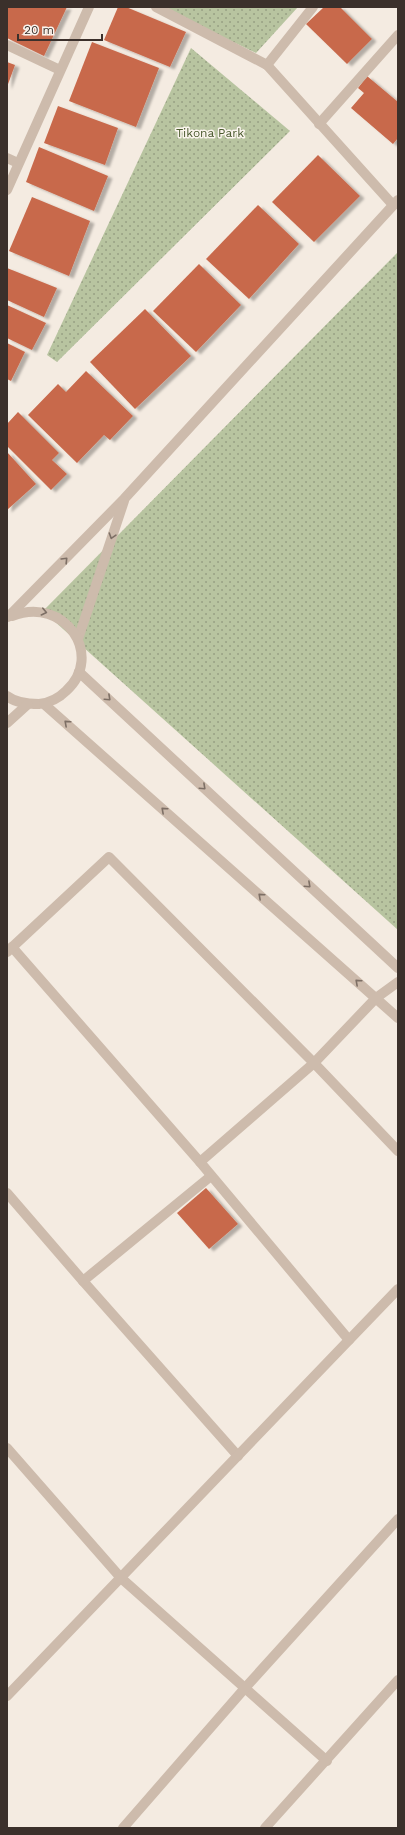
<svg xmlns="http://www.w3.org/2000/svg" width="405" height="1835" font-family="'Work Sans',sans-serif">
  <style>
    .park { fill: url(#park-dots) }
    .building { fill: #c8694b; filter: url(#shadow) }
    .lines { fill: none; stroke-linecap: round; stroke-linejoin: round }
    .street { stroke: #cdbbac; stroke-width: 10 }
    .oneway { stroke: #7d6f65 }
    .labels { text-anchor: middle; stroke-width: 3; stroke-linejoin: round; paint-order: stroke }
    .park-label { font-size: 12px; fill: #4a5a2e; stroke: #fbf5ee }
  </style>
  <defs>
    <pattern id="park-dots" width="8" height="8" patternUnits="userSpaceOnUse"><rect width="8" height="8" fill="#b8c4a0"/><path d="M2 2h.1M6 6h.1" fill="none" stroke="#97a083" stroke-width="1.8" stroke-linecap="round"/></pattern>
    <filter id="shadow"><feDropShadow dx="4.5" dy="2.5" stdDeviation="1" flood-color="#0004"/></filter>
  </defs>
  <rect width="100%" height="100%" fill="#f4ebe1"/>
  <!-- park -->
  <g class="park">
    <path d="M160 7H298L256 53Z"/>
    <path d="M191 48 290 131 57 362 47 355Z"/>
    <path d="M398 252V930L43 611Z"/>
  </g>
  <!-- building -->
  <g class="building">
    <path d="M7 7H67L44 56 7 38Z"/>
    <path d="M118 7H126L186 32 170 67 104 40Z"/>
    <path d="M324 7H340L372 39 347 64 306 24Z"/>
    <path d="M92 42 159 68 136 127 69 101Z"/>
    <path d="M7 62 15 65 7 87Z"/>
    <path d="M367 76 398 102V138L393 144 351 108 364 93 358 88Z"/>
    <path d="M58 106 118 128 105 165 44 143Z"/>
    <path d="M39 147 108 176 94 211 26 182Z"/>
    <path d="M318 155 360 196 314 242 272 202Z"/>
    <path d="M32 197 90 221 69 276 9 251Z"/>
    <path d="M258 205 299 244 249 299 206 259Z"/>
    <path d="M199 264 241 305 196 352 153 311Z"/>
    <path d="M7 268 57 288 44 317 7 300Z"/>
    <path d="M7 305 46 323 32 350 7 338Z"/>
    <path d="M145 309 191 356 135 409 90 362Z"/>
    <path d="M7 343 25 352 11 381 7 379Z"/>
    <path d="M86 371 133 416 110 440 104 435 77 463 28 415 58 384 66 392Z"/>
    <path d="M18 412 59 453 52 460 67 474 51 490 7 446V424Z"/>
    <path d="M7 452 36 484 7 510Z"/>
    <path d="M206 1188 238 1224 209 1249 177 1213Z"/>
  </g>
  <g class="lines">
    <!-- street -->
    <g class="street">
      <path d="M156 7 267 65 393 205"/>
      <path d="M7 45 60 70"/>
      <path d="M267 65 313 7"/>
      <path d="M319 124 398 35"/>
      <path d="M7 158 18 163"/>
      <path d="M7 190 89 7"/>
      <path d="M8 617 124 499 398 200"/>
      <path d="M78 639 124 501"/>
      <path d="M79 672 398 968"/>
      <path d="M7 696C16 703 27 704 39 704 49 703 59 698 66 691 105 656 65 595 12 616"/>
      <path d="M44 704 398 1018"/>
      <path d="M7 723 28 704"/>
      <path d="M12 947 200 1162 349 1340"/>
      <path d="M7 952 109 857 314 1063 398 1151"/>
      <path d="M200 1162 314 1063 376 998 398 982"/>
      <path d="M7 1193 83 1281 238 1456"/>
      <path d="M83 1281 211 1176"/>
      <path d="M7 1448 121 1578 327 1761"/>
      <path d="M7 1696 398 1289"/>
      <path d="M123 1828 245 1688 398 1519"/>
      <path d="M265 1828 398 1680"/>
    </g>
  </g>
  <!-- one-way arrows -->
  <defs><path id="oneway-chevron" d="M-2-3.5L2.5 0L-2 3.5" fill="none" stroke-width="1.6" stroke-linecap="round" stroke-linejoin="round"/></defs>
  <g class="oneway">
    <use href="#oneway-chevron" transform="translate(112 536) rotate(108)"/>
    <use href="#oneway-chevron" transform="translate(65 560) rotate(-46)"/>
    <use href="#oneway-chevron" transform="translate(44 612) rotate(13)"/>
    <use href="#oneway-chevron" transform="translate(108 698) rotate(43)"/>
    <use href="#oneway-chevron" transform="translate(67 723) rotate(-138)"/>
    <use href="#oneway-chevron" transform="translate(203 787) rotate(43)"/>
    <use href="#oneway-chevron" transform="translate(164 810) rotate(-138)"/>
    <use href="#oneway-chevron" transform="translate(308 885) rotate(43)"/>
    <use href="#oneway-chevron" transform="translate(261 896) rotate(-138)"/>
    <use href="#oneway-chevron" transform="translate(358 982) rotate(-138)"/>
  </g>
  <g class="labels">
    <!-- park labels -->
    <g class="park-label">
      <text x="210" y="137">Tikona Park</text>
    </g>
  </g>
  <!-- border -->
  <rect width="405" height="1835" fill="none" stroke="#3b302b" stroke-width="16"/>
  <!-- scale -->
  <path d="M18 34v6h84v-6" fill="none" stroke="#3b302b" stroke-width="2"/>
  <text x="24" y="34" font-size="12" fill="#3b302b" stroke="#fbf5ee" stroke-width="3" paint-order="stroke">20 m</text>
</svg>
